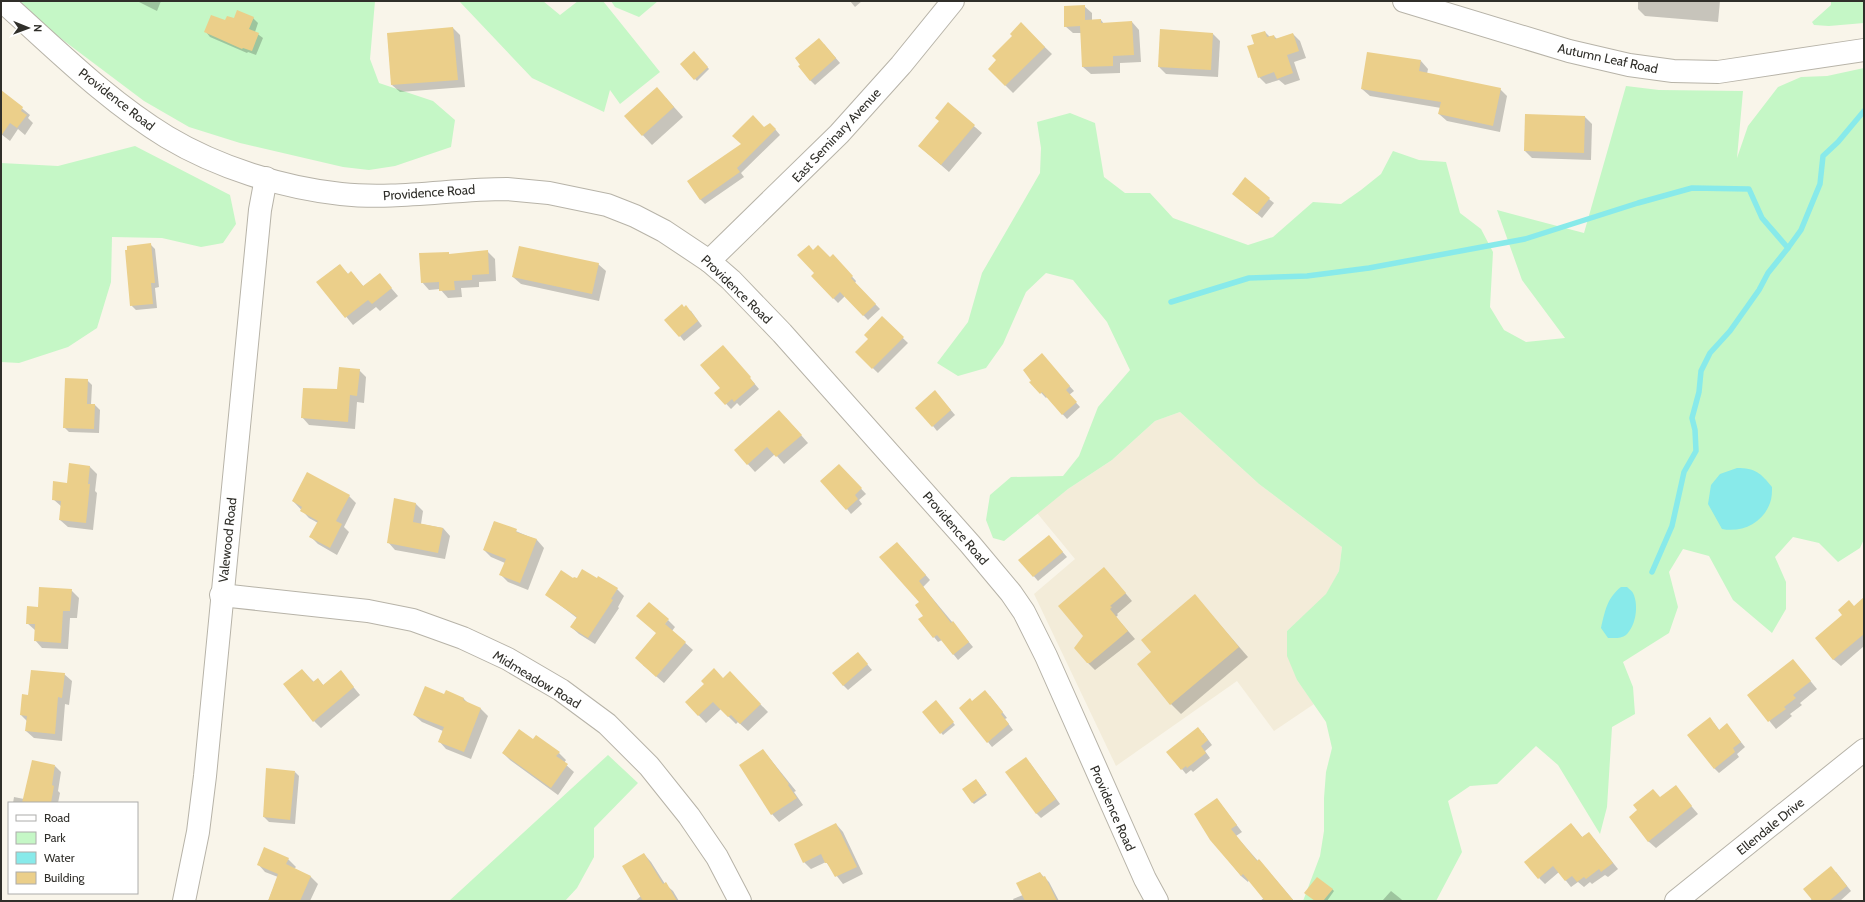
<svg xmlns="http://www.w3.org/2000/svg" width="1865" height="902" font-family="Cabin,sans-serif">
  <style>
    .built { fill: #f3ecd9 }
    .green { fill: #c5f7c6 }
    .water { fill: #88eaea }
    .shadow { fill: #0003 }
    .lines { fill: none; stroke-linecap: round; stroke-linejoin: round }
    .stream { stroke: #88eaea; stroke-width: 5.5 }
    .building { fill: #ebcf8a }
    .minor-casing { stroke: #b7b3a8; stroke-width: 24 }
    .minor { stroke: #fff; stroke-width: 22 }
    .labels { text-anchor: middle; stroke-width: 4; stroke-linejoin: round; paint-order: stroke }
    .street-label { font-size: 13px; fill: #302f2a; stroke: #fff }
  </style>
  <rect width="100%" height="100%" fill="#f9f5ea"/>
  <!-- built -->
  <path class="built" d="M1180 412 1259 484 1342 547 1339 571 1326 595 1287 631 1297 680 1314 704 1274 731 1237 681 1116 766 1034 594 1075 559 1037 513 1068 489 1112 460 1155 421Z"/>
  <!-- green -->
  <g class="green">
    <path d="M11 1H375L370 59 379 83 433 101 455 120 451 147 395 166 369 170 343 167 240 143 189 127 144 101Z"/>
    <path d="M457 1H543L560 15 578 1H603L660 72 620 104 610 90 604 112 532 78 460 2Z"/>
    <path d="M611 1H658L639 17 615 7Z"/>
    <path d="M1831 1H1864V23L1829 26 1814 25 1812 22 1831 5Z"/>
    <path d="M1864 68V539L1860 548 1838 562 1819 543 1793 537 1775 557 1786 582V609L1772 633 1733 600 1709 556 1683 549 1669 572 1678 607 1669 633 1623 662 1633 687 1635 714 1612 727 1607 807 1600 834 1558 765 1536 746 1497 784 1470 786 1448 801 1462 852 1436 901H1303L1320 856 1324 831V798L1326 772 1332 748 1326 722 1297 680 1287 656V631L1326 594 1339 571 1342 547 1259 484 1180 412 1155 421 1112 460 1068 489 1004 541 993 538 986 520 990 495 1011 477 1063 476 1079 456 1098 407 1130 370 1107 322 1073 280 1046 273 1026 292 1003 344 986 368 958 376 937 363 968 322 982 273 1040 173 1041 148 1037 122 1070 113 1095 123 1104 177 1125 193H1150L1173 218 1248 245 1273 237 1313 202 1341 204 1361 190 1381 174 1393 151 1419 160 1446 162 1460 213 1481 229 1493 252 1490 307 1504 330 1526 342 1565 338 1522 280 1497 210 1584 233 1626 86 1659 90 1743 91 1737 158 1748 126 1778 87 1801 77 1827 76Z"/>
    <path d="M135 146 230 195 236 224 223 243 201 247 162 238 112 237 111 282 97 328 68 347 19 363 1 362V163L58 166Z"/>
    <path d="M608 755 638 783 594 828V857L577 888 565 901H449Z"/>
  </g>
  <!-- water -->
  <g class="water">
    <path d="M1737 468C1755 468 1761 473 1772 487 1772 492 1772 498 1770 503 1763 523 1742 533 1722 529L1708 504 1711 485 1720 474Z"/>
    <path d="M1621 587H1627C1629 589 1632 591 1633 593 1639 605 1636 626 1626 635 1621 639 1614 638 1608 638L1601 628C1605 611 1607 598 1621 587Z"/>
  </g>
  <!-- shadow -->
  <g class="shadow">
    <path d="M137 1H161L157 11Z"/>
    <path d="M850 1H862L855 7Z"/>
    <path d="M1638 1H1720L1718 22 1645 16 1638 9Z"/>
    <path d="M1084 6 1092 13V21L1101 20 1104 24 1132 22 1139 30 1141 62 1120 63V73L1091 74 1083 67 1082 33H1073L1065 26Z"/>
    <path d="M253 18 258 23 255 32 263 38 256 55 248 52 247 53 210 37 206 32 235 20Z"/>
    <path d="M1021 24 1052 54 1013 93 989 69 998 60Z"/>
    <path d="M453 28 460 35 465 87 400 92 392 85 388 34Z"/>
    <path d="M1265 32 1270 37 1274 36 1277 39 1293 34 1300 41 1306 58 1294 62 1300 80 1285 85 1279 80 1266 84 1259 77 1256 45Z"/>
    <path d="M1213 34 1220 41 1218 77 1166 74 1159 67Z"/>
    <path d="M824 44 840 63 815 85 810 80Z"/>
    <path d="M694 52 709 69 697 81 681 64Z"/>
    <path d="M1421 61 1428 69 1427 74 1500 89 1507 96 1500 132 1447 121 1439 114 1441 108 1370 96 1362 89Z"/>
    <path d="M7 96 30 115 28 118 33 123 25 135 18 129 10 141 1 134V97Z"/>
    <path d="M666 98 683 117 652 145 625 116Z"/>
    <path d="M948 104 982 133 949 172 919 146 940 122Z"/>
    <path d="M1585 117 1592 124 1591 160 1532 158 1525 151Z"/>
    <path d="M775 129 780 135 741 173 744 177 705 204 700 199Z"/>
    <path d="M1238 198 1269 199 1274 203 1262 218Z"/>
    <path d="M150 244 155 249 159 287 155 288 157 308 136 310 131 305 128 251Z"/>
    <path d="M487 251 495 259 496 281 479 282V287L461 288 462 297 448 298 440 289 429 290 422 282 450 255Z"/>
    <path d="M814 251 830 259 833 256 856 281 855 283 880 309 868 320 845 296 838 303 812 276 815 273Z"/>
    <path d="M598 264 606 271 599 301 521 284 513 277Z"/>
    <path d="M339 265 348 274 351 272 364 287 380 275 398 296 380 311 376 307 353 325 318 282Z"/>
    <path d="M684 308 691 311 702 326 684 341 680 336Z"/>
    <path d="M882 318 908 343 878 373 856 352 869 339Z"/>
    <path d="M728 352 759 389 740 406 737 403 731 409 716 393 721 388Z"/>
    <path d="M1046 360 1074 391 1069 395 1080 407 1067 419 1047 397 1046 398 1031 382Z"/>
    <path d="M359 370 366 377 364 403 357 402 355 429 309 425 302 417 338 390Z"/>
    <path d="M87 380 92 385 91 405H95L100 410 99 433 69 432 64 427Z"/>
    <path d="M939 396 955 415 937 431 933 426Z"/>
    <path d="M786 418 808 443 784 464 775 454 755 472 735 450Z"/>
    <path d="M839 465 866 494 859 500 862 504 851 514 847 509Z"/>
    <path d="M89 466 97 474 95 491 97 493 93 530 68 527 60 520 62 507 53 499 68 484Z"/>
    <path d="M349 496 356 503 344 527 349 532 337 555 318 544 311 537 318 523 309 518 293 501Z"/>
    <path d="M395 500 416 504 423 511 421 524 443 528 450 536 445 559 395 550 388 542Z"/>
    <path d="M494 522 537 540 544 548 528 590 508 582 501 575 505 563 491 557 484 550Z"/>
    <path d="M1053 541 1067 557 1038 581 1020 560Z"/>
    <path d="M902 548 930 580 923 587 973 647 958 660 942 640 938 642 934 637 925 616Z"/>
    <path d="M1111 576 1132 601 1117 614 1118 615 1116 617 1135 639 1095 670 1088 663 1084 636Z"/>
    <path d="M574 579 617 589 624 596 618 607 619 608 595 644 579 634 571 627 577 618 547 595Z"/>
    <path d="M71 590 79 598 77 618H70L68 649 42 648 35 640 36 631 27 623 39 608Z"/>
    <path d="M1195 596 1248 657 1181 714 1171 704 1152 652Z"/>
    <path d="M1864 599V646L1841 666 1833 659 1854 607Z"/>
    <path d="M668 620 675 627 672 631 693 650 664 683 643 665 657 633Z"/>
    <path d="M862 658 872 670 848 690 843 685Z"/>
    <path d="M1793 660 1817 689 1800 703 1802 705 1790 714 1792 716 1776 729 1748 695Z"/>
    <path d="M302 670 314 682 318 679 324 686 341 672 360 695 321 728 314 721Z"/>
    <path d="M730 673 768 712 748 731 738 722 736 724 721 709 706 723 686 702 705 684 723 679Z"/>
    <path d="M64 674 72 681 69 705 65 704 62 741 34 738 26 731 27 721 21 715 29 696Z"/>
    <path d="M445 695 463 698 469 704 481 709 488 716 471 759 446 749 439 741 443 731 422 722 414 715Z"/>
    <path d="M990 696 1007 718 1005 719 1013 730 992 747 988 742 972 702Z"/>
    <path d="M938 704 955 725 943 735 923 712Z"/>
    <path d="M1714 723 1720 731 1727 725 1745 747 1737 754 1739 757 1719 773 1714 768Z"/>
    <path d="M1203 733 1212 745 1205 751 1210 758 1193 772 1191 770 1186 774 1168 752Z"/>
    <path d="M534 741 559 753 566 760 564 763 574 772 558 795 510 760 503 753Z"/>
    <path d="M763 750 796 791 794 792 803 805 779 822 772 814 741 765Z"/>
    <path d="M1030 763 1060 804 1041 818 1036 813Z"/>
    <path d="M55 766 61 772 58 791 60 793 58 803H13L14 797 24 799Z"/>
    <path d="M295 772 299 776 295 824 269 822 264 817Z"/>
    <path d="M978 782 987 795 974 804 972 802Z"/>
    <path d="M1675 787 1698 814 1656 848 1648 841 1661 798Z"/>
    <path d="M1217 799 1242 832 1236 836 1258 861 1259 860 1265 867 1294 901H1260L1264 898 1249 880 1248 882 1241 876 1211 839Z"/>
    <path d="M836 824 843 832 863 874 843 884 826 862 811 869 804 862Z"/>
    <path d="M1571 824 1583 838 1594 839 1618 869 1608 877 1605 875 1592 884 1590 882 1584 887 1578 882 1571 887 1559 872 1545 884 1539 878Z"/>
    <path d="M644 854 651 862 665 884 673 891 679 901H635L641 896Z"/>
    <path d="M288 859 296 867 294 869 311 877 318 884 310 901H268L278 877 265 872 258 864Z"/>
    <path d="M1836 872 1851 891 1840 901H1810Z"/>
    <path d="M1040 873 1049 882 1059 901H1014L1013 899 1023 895Z"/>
    <path d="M1332 889 1334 891 1327 901H1315Z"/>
    <path d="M1391 891 1401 899 1403 901H1382Z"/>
  </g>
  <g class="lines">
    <!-- stream -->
    <g class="stream">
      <path d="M1171 302 1249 278 1307 276 1369 268 1525 239 1638 203 1692 188 1749 189 1762 218 1788 248"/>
      <path d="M1652 572 1672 526 1684 472 1696 451 1695 430 1692 418 1699 392 1701 371 1710 353 1730 331 1759 290 1768 273 1788 248 1801 230 1820 184 1823 156 1838 142 1864 111"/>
    </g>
  </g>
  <!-- building -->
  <g class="building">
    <path d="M1085 5V20L1101 19V23L1132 21 1134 55 1113 56V66L1082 67 1080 26 1064 27V6Z"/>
    <path d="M237 10 254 17 249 29 259 33 252 51 243 48 242 49 204 32 211 15 225 20 227 16 234 18Z"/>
    <path d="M1021 22 1045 47 1005 86 988 69 996 60 992 56 1012 36 1010 34Z"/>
    <path d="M453 27 458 80 391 85 387 33Z"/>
    <path d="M1160 29 1213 33 1211 70 1158 67Z"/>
    <path d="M1265 31 1267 37 1274 35 1275 39 1293 33 1299 51 1287 55 1293 73 1277 79 1274 72 1258 78 1247 46 1254 44 1251 35Z"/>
    <path d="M819 38 836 58 810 81 798 66 800 65 795 58Z"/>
    <path d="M694 51 708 67 694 80 680 64Z"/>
    <path d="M1367 52 1421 60 1419 71 1501 88 1493 126 1438 114 1441 102 1361 89Z"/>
    <path d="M657 87 674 107 642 136 624 116Z"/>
    <path d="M1 90 23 107 21 111 27 115 17 128 10 123 1 136Z"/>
    <path d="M948 102 975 125 941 165 918 146 939 121 935 118Z"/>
    <path d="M1525 114 1585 116 1584 153 1524 151Z"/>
    <path d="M753 115 764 127 770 123 776 129 737 168 740 172 700 200 687 181 741 144 732 136Z"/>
    <path d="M1245 177 1270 198 1257 214 1232 194Z"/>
    <path d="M151 243 155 283H151L153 304 130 306 125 250H127V246Z"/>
    <path d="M809 245 813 250 818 245 830 257 833 254 853 276 851 278 876 304 863 316 840 292 833 299 811 276 814 273 797 255Z"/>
    <path d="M519 246 599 263 592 294 512 277Z"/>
    <path d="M488 250 489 274 472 275V280L454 281 455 290 439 291V282L421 283 419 253 449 252V254Z"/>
    <path d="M340 264 348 274 351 271 363 286 380 273 392 288 372 304 368 300 345 318 316 282Z"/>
    <path d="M682 304 684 307 686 305 698 321 679 337 664 320Z"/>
    <path d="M882 316 904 337 872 369 855 352 868 339 864 335Z"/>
    <path d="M723 345 751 377 750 378 755 384 734 402 732 399 725 405 714 393 720 388 700 365Z"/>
    <path d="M1042 353 1070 386 1066 390 1077 402 1062 415 1042 392 1040 394 1029 382 1031 381 1023 370Z"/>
    <path d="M339 367 360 369 357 396 350 395 348 422 301 418 303 388 337 389Z"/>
    <path d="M65 378 88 379 87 404H95L94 429 63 428Z"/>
    <path d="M935 390 951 410 932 427 915 408Z"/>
    <path d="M779 410 802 435 776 457 767 447 747 465 734 450Z"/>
    <path d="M69 463 90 466 88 484H90L86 523 59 520 61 501 52 500 53 481 67 483Z"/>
    <path d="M839 464 862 488 855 495 858 499 846 510 820 481Z"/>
    <path d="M307 472 350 495 336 521 342 524 330 548 309 537 318 521 300 511 302 507 292 501Z"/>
    <path d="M394 498 416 503 413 522 443 528 438 553 387 543Z"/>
    <path d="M494 521 517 529 516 532 537 539 520 583 499 575 506 559 483 550Z"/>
    <path d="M1049 535 1063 552 1033 577 1018 560Z"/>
    <path d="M897 542 926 575 919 581 951 623 953 621 969 642 953 655 937 635 933 638 918 619 923 616 915 605 919 602 879 557Z"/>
    <path d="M1104 567 1126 593 1110 606 1112 607 1110 609 1128 631 1090 663H1087L1074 648 1083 636 1058 606Z"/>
    <path d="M582 569 597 578 598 576 618 588 611 599 613 600 588 638 570 627 577 617 545 595 561 570 573 578 574 577 577 578Z"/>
    <path d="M39 587 72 589 70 611H63L61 643 34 641 35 624H26L27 606 38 607Z"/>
    <path d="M1195 594 1239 647 1170 705 1137 664 1151 652 1141 640Z"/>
    <path d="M1864 597V634L1833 660 1815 638 1842 615 1838 610 1849 600 1854 606Z"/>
    <path d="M649 602 669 619 665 624 686 642 656 677 635 658 656 633 636 616Z"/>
    <path d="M858 652 868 664 843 686 832 673Z"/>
    <path d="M1793 659 1811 681 1793 695 1796 698 1784 707 1786 709 1768 722 1747 695Z"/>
    <path d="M714 668 723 678 730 671 761 704 740 724 731 715 728 717 713 702 698 716 685 702 704 684 701 681Z"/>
    <path d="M302 669 313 682 318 678 323 685 341 670 354 687 313 722 283 684Z"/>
    <path d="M31 670 65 673 62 698 58 697 55 734 25 731 27 716 20 715 22 694 28 695Z"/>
    <path d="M425 686 444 694 446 690 464 698 463 700 481 708 464 752 438 742 444 727 413 715Z"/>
    <path d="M985 690 1003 712 1001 714 1009 724 987 743 959 708 970 698 972 701Z"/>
    <path d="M936 700 954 722 940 734 922 712Z"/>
    <path d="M1710 717 1719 730 1727 723 1741 742 1733 748 1735 752 1714 769 1687 735Z"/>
    <path d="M1198 727 1208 740 1201 746 1206 753 1187 768 1186 766 1181 770 1166 752Z"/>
    <path d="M519 729 533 739 536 735 560 752 556 756 568 764 551 788 502 753Z"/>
    <path d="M763 749 789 784 788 785 797 798 771 815 739 765Z"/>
    <path d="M1026 757 1056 799 1036 814 1005 772Z"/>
    <path d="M32 760 55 765 52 785 54 786 51 803H22Z"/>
    <path d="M266 768 295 771 290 820 263 817Z"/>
    <path d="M976 779 986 793 972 803 962 789Z"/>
    <path d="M1676 785 1692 806 1648 842 1629 817 1637 810 1633 805 1653 789 1660 797Z"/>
    <path d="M1217 798 1237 825 1231 829 1257 861 1259 859 1294 901H1265L1243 874 1241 876 1210 840 1194 814Z"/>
    <path d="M836 823 857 867 835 877 827 863H825L821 854 803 863 794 844Z"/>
    <path d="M1571 823 1582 837 1589 832 1613 863 1601 872 1599 869 1586 879 1584 877 1577 882 1572 876 1565 881 1553 866 1538 879 1524 862Z"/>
    <path d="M264 847 289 858 286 864 311 876 300 901H268L278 874 257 865Z"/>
    <path d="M644 853 663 884 666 882 677 901H643L622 866Z"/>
    <path d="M1831 866 1847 886 1829 901H1813L1803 889Z"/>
    <path d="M1040 872 1043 877 1045 876 1057 901H1025L1016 883Z"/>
    <path d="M1317 877 1333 889 1323 901H1315L1304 893Z"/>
  </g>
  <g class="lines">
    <!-- minor casing -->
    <g class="minor-casing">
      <g id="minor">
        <path d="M2 1C55 48 106 100 167 137 217 167 283 188 341 194 396 200 452 189 507 189L549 193 607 205 635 216 664 231 709 261 731 280 782 333 970 544 1011 593 1024 612 1046 656 1145 879 1157 901"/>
        <path d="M1404 1 1569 51 1629 65 1673 71 1718 72 1864 50"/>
        <path d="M709 261 839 134 901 65 953 1"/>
        <path d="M221 595 368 611 413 620 463 638 508 659 561 690 607 724 649 766 689 816 717 857 740 901"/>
        <path d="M184 901 198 832 205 776 260 210 266 178"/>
        <path d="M1676 901 1864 750"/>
      </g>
    </g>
    <!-- minor -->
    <use href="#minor" class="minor"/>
  </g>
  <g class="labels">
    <!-- street labels -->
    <g class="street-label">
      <text transform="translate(1608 58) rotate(12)" y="5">Autumn Leaf Road</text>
      <text transform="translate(117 99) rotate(38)" y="5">Providence Road</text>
      <text transform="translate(836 135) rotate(-47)" y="5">East Seminary Avenue</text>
      <text transform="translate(429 192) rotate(-4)" y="5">Providence Road</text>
      <text transform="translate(737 289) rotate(44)" y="5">Providence Road</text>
      <text transform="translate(956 528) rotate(49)" y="5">Providence Road</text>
      <text transform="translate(227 540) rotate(-84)" y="5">Valewood Road</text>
      <text transform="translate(537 679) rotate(31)" y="5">Midmeadow Road</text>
      <text transform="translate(1113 808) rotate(66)" y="5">Providence Road</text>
      <text transform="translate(1770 826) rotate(-39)" y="5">Ellendale Drive</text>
    </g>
  </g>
  <!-- border -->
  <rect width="1865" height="902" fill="none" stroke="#302f2a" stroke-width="4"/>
  <!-- legend -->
  <rect x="8" y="802" width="130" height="92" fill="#ffffff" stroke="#acacaa"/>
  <rect x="16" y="815" width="20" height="6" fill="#ffffff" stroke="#acacaa"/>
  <text x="44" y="822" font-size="12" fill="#302f2a">Road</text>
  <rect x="16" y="832" width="20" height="12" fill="#c5f7c6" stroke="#acacaa"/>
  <text x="44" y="842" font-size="12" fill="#302f2a">Park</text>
  <rect x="16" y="852" width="20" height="12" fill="#88eaea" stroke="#acacaa"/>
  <text x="44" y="862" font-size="12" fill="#302f2a">Water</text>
  <rect x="16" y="872" width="20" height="12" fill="#ebcf8a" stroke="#acacaa"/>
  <text x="44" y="882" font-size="12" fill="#302f2a">Building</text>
  <!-- north arrow -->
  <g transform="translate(28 28) rotate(91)" stroke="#ffffff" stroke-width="3" paint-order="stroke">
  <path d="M0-3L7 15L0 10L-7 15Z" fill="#302f2a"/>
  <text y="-6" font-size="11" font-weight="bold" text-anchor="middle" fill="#302f2a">N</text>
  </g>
</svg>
